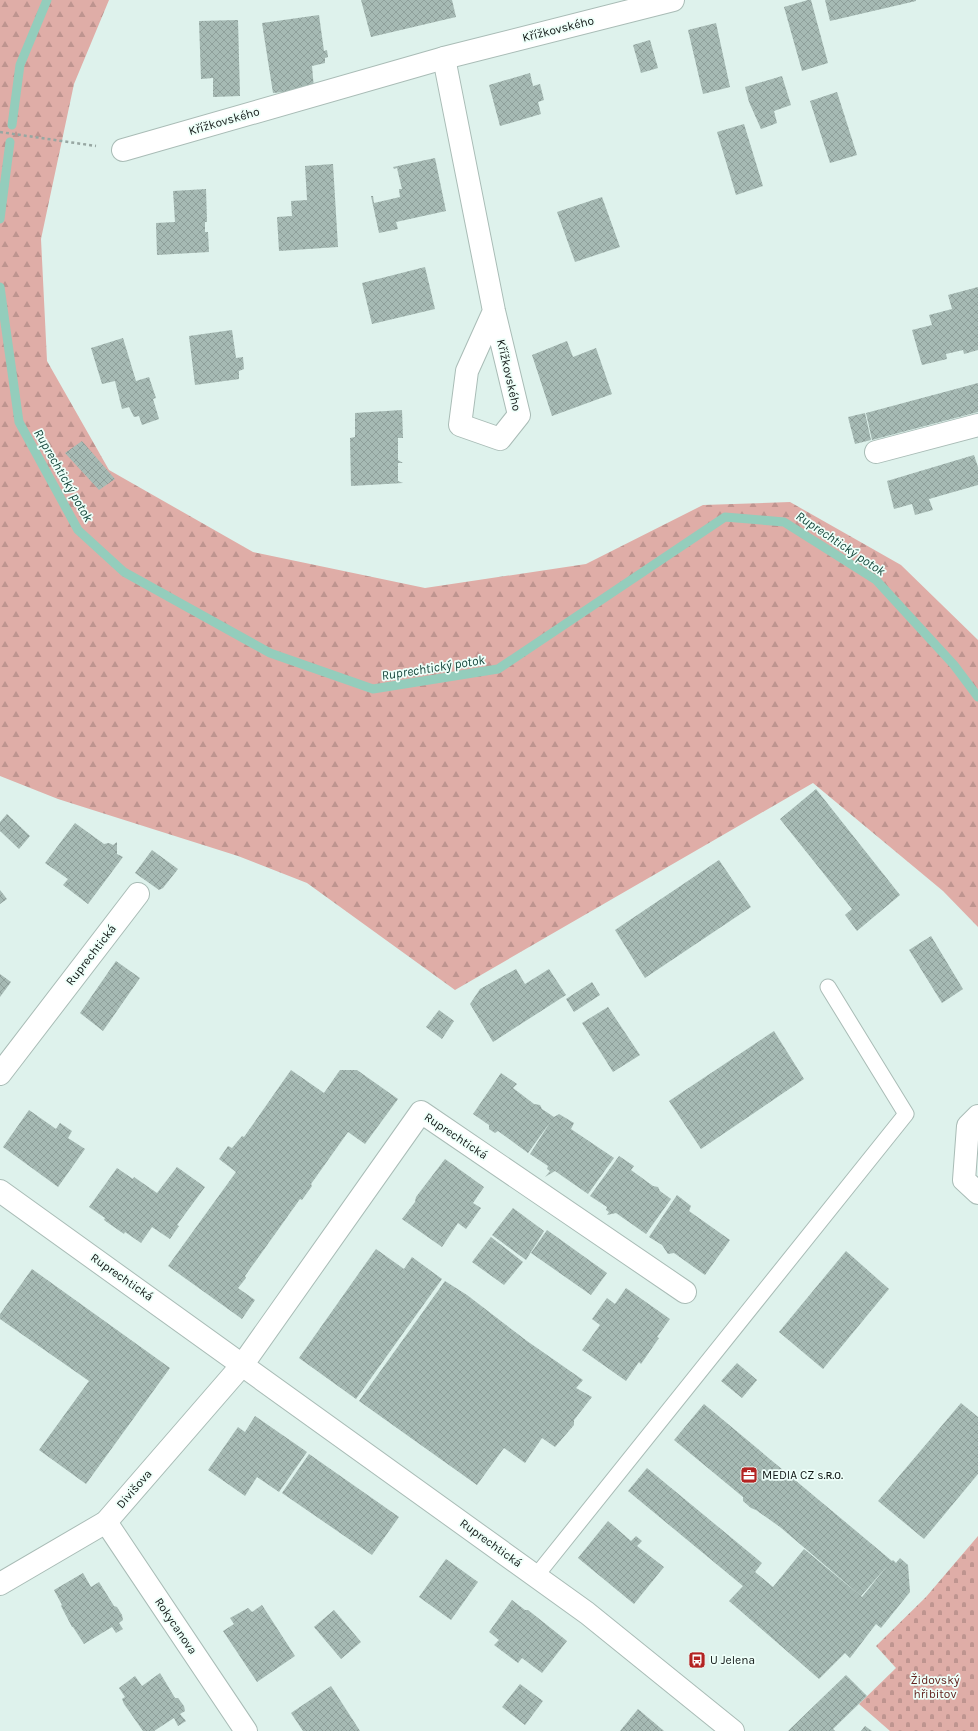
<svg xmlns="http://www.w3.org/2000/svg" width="978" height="1731" font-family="Karla,sans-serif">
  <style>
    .forest { fill: url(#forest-firs) }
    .cemetery { fill: url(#cemetery-stones) }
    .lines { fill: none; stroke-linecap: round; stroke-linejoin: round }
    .stream { stroke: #94cdbc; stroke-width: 9 }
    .building { fill: url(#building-cross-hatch) }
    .lane-casing { stroke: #a9bcb6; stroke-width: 17 }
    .street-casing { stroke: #a9bcb6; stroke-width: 24 }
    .path { stroke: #97a7a2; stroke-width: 2.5; stroke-dasharray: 3 3; stroke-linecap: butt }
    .lane { stroke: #fff; stroke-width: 15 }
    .street { stroke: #fff; stroke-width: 22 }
    .labels { text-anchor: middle; stroke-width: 3.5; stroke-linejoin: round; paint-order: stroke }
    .street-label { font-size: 12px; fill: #101715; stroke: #eefff9 }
    .poi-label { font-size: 12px; fill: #101715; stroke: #eefff9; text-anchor: start }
    .park-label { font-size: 12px; fill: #63241f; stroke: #eefff9 }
    .water-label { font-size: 13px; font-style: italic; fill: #15463b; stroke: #eefff9 }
  </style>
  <defs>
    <pattern id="forest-firs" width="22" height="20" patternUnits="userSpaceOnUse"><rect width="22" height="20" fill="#dfada7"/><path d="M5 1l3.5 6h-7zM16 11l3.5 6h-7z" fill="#be948f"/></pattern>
    <pattern id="cemetery-stones" width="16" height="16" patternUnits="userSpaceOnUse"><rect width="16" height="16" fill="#dfada7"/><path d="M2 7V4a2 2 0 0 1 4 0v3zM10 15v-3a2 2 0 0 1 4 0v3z" fill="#be948f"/></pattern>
    <pattern id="building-cross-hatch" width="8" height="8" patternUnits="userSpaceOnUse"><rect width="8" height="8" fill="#a6bab4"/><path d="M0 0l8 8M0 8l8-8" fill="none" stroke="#8e9f9a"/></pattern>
  </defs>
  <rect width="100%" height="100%" fill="#def2ec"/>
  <!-- forest -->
  <path class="forest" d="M0 0H109L74 84 41 239 47 361 109 470 253 552 425 588 586 564 703 505 790 502 901 565 978 640V927L943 891 813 783 455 990 307 883 238 856 58 799 0 776Z"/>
  <!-- cemetery -->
  <path class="cemetery" d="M978 1536V1731H890L859 1704 896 1668 876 1646 926 1597Z"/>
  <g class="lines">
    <!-- stream -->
    <g class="stream">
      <path d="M12 125 20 65 47 0"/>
      <path d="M0 219 10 142"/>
      <path d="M0 287 19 422 78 530 124 572 270 653 373 689 498 669 725 517 784 522 876 580 954 665 978 697"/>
    </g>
  </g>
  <!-- building -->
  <g class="building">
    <path d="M361 0H452L456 17 371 37Z"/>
    <path d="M808 0H811L828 63 802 71 784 7Z"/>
    <path d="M825 0H916V1L830 21Z"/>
    <path d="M319 15 324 51 327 50 328 57 325 58V63L312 66 314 89 273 93 262 23Z"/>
    <path d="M238 20 240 96 213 97V78L201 79 199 21Z"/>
    <path d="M716 23 730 87 703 94 688 30Z"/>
    <path d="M650 40 658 68 641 73 633 45Z"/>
    <path d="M530 73 533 86 540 84 544 100 538 102 541 114 500 126 489 85Z"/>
    <path d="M782 76 791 105 774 111 777 123 761 129 749 102 745 87Z"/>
    <path d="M837 92 857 155 830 163 810 101Z"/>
    <path d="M744 124 763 186 736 195 717 132Z"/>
    <path d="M435 158 446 211 396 222 398 229 379 233 371 196H373L374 203 400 197 399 189H402L397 168 394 169 393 167Z"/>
    <path d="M333 164 338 247 279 251 277 217 292 216 291 201 307 200 305 166Z"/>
    <path d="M206 189 207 222H205V232H208L209 252 157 255 156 223 175 222 173 191Z"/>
    <path d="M602 197 620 247 575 262 557 212Z"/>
    <path d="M425 267 435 309 372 324 362 283Z"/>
    <path d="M978 287V350L964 354 963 350 946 354 947 359 922 365 912 330 932 325 929 315 952 309 948 295Z"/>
    <path d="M232 330 236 358 243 357 244 369 239 371V379L195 385 189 336Z"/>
    <path d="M123 338 136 381 149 377 156 398 153 399 159 419 142 425 139 416 134 417 129 407 122 409 115 381 102 384 91 348Z"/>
    <path d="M567 341 573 357 596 348 612 394 552 416 532 355Z"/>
    <path d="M978 383V412L872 440 866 413Z"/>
    <path d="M402 410 403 438H398V460L403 463H398V481L403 483 351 486 350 438 355 437V413Z"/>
    <path d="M865 413 871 440 855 444 848 417Z"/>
    <path d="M82 441 115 479 99 490 65 453Z"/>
    <path d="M974 455 978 467V485L929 499 933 510 915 515 912 504 894 509 887 481Z"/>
    <path d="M816 789 900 895 857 931 845 915 852 909 780 819Z"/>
    <path d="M7 814 30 836 19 849 0 831V822Z"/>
    <path d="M75 823 104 844 109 843 113 845 117 842V854L123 857 88 904 63 885 68 879 45 863Z"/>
    <path d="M152 850 178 869 163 888 159 890 135 873Z"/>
    <path d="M719 860 751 907 645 978 615 930Z"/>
    <path d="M0 890 7 899 0 904Z"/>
    <path d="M931 936 963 989 942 1003 909 950Z"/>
    <path d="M116 961 140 978 103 1031 80 1013Z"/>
    <path d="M516 969 525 984 549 969 566 995 493 1042 470 1004 480 989Z"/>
    <path d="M0 974 11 982 0 997Z"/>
    <path d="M592 982 600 995 574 1012 566 999Z"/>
    <path d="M608 1007 640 1055 613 1072 582 1023Z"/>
    <path d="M439 1010 454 1021 442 1039 426 1027Z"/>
    <path d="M774 1031 804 1079 701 1149 669 1101Z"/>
    <path d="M291 1070 324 1093 340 1070H357L398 1099 365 1144 348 1132 311 1184 312 1186 302 1200 300 1199 245 1276 246 1278 238 1288 255 1300 242 1319 168 1266 236 1172 219 1159 228 1146 232 1148 242 1136 244 1137Z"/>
    <path d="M501 1073 517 1084 513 1088 534 1104 540 1105 542 1109 554 1117 559 1114 574 1123 571 1129 614 1158 588 1194 555 1171 545 1177 550 1171 547 1169 548 1166 530 1154 551 1121 528 1153 498 1131 495 1133 489 1129V1125L473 1114Z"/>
    <path d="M29 1110 56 1129 60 1123 72 1131 68 1138 85 1149 58 1187 3 1147Z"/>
    <path d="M619 1156 634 1166 631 1170 653 1186 658 1187 660 1191 671 1199 646 1234 616 1213 607 1215 609 1212 606 1210 607 1207 590 1196Z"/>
    <path d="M445 1159 484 1187 473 1203 481 1208 466 1229 458 1223 442 1247 402 1219 415 1202 416 1197Z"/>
    <path d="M177 1167 205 1187 177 1225 179 1226 170 1239 152 1227 141 1243 125 1232 124 1234 104 1220 105 1218 89 1207 117 1168 133 1179 134 1177 157 1193Z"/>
    <path d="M677 1195 691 1206 689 1211 730 1240 705 1275 674 1253 668 1254 662 1245 649 1237Z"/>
    <path d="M513 1208 544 1231 526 1260 492 1235Z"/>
    <path d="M547 1230 607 1273 591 1295 531 1253Z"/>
    <path d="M491 1237 523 1262 504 1285 472 1262Z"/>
    <path d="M376 1249 404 1269 412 1257 442 1279 356 1399 299 1358Z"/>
    <path d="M846 1251 889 1289 823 1369 779 1332Z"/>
    <path d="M32 1269 170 1368 86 1484 39 1450 89 1381 0 1319V1314Z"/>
    <path d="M445 1281 467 1295 527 1341 583 1380 576 1388 592 1397 574 1420V1425L555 1447 542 1438 525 1463 504 1448 477 1485 359 1401Z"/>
    <path d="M626 1288 670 1319 657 1337 659 1338 641 1364 639 1362 626 1381 582 1350 600 1325 592 1319 607 1298 615 1304Z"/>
    <path d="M737 1363 757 1380 742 1398 721 1381Z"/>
    <path d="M961 1403 978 1417V1474L924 1539 878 1501Z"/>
    <path d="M704 1404 892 1561 893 1560 896 1563 900 1558 908 1565 910 1592 881 1628 876 1624 850 1658 845 1653 819 1679 729 1601 743 1586 628 1491 647 1468 762 1563 755 1572 773 1587 804 1549 862 1597 888 1565 861 1596 780 1527 756 1510 751 1508 743 1501V1497L674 1440Z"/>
    <path d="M255 1416 307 1452 279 1492 257 1477 245 1496 208 1470 238 1427 245 1432Z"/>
    <path d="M309 1454 399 1517 372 1555 282 1493Z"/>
    <path d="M608 1521 631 1541 636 1536 642 1541 637 1546 664 1567 634 1604 578 1558Z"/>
    <path d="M446 1559 478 1582 451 1620 419 1597Z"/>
    <path d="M83 1573 91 1587 99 1582 114 1606 117 1607 122 1615 123 1620 119 1623 123 1629 116 1633 112 1627 84 1644 73 1627H72L61 1606 62 1605 54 1590Z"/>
    <path d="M512 1600 525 1610H528L567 1641 542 1673 522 1658 518 1663 494 1645 499 1640 489 1632Z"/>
    <path d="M262 1605 295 1656 257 1682 223 1631 234 1624 230 1618 248 1608 252 1612Z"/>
    <path d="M334 1610 361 1642 341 1659 314 1627Z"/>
    <path d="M160 1673 175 1698H178L184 1706 185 1711 180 1714 186 1721 178 1726 174 1718 154 1731H143L124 1704 122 1699 125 1697 119 1688 135 1676 142 1686Z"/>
    <path d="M846 1675 867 1696 833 1729 835 1731H788Z"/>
    <path d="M520 1684 543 1701 525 1725 502 1707Z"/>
    <path d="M331 1686 360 1731H303L291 1713Z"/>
    <path d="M638 1709 664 1731H620Z"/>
    <path d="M865 1726 872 1731H861Z"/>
  </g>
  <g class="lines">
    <!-- lane casing -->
    <g class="lane-casing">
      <path id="lane" d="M536 1576 906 1114 828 987"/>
    </g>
    <!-- street casing -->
    <g class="street-casing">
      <g id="street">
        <path d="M444 58 494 311 519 415 500 439 460 425 467 371 494 311"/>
        <path d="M123 150 444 58 673 0"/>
        <path d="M876 452 978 425"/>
        <path d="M0 1074 138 894"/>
        <path d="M978 1116 968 1126 964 1180 978 1193"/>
        <path d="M0 1191 587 1613 733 1731"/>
        <path d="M106 1522 246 1731"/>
        <path d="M0 1584 106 1522 243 1364 421 1112 685 1292"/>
      </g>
    </g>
    <!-- path -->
    <path class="path" d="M0 132 96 146"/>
    <!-- lane -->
    <use href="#lane" class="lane"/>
    <!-- street -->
    <use href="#street" class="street"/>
  </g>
  <!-- icons -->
  <defs>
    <g id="office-square" transform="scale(0.9)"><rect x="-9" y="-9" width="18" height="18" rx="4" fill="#b32322" stroke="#eefff9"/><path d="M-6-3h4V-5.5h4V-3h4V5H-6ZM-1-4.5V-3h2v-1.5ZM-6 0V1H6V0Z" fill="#fff"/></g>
    <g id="bus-square" transform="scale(0.9)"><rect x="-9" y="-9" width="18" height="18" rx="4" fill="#b32322" stroke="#eefff9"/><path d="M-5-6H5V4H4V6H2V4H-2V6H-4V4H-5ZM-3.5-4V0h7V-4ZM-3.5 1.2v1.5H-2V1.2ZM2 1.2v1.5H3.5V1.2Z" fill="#fff"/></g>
  </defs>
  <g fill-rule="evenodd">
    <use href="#office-square" x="749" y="1475"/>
    <use href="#bus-square" x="697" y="1660"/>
  </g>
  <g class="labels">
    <!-- street labels -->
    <g class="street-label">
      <text transform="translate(558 29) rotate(-14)" y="4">Křížkovského</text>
      <text transform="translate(224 121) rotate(-16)" y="4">Křížkovského</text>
      <text transform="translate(509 375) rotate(77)" y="4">Křížkovského</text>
      <text transform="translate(91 955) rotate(-52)" y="4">Ruprechtická</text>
      <text transform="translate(456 1136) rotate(34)" y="4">Ruprechtická</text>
      <text transform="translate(122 1277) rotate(35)" y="4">Ruprechtická</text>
      <text transform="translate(134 1489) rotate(-49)" y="4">Divišova</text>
      <text transform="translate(491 1543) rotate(36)" y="4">Ruprechtická</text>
      <text transform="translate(176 1626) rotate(56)" y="4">Rokycanova</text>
    </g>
    <!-- poi labels -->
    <g class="poi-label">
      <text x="762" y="1479">MEDIA CZ s.ʀ.ᴏ.</text>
      <text x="710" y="1664">U Jelena</text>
    </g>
    <!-- park labels -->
    <g class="park-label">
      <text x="935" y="1684">Židovský<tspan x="935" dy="14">hřibitov</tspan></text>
    </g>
    <!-- water labels -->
    <g class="water-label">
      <text transform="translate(64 475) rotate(60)" y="5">Ruprechtický potok</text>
      <text transform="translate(841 543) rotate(34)" y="5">Ruprechtický potok</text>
      <text transform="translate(433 667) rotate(-9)" y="5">Ruprechtický potok</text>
    </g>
  </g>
</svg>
